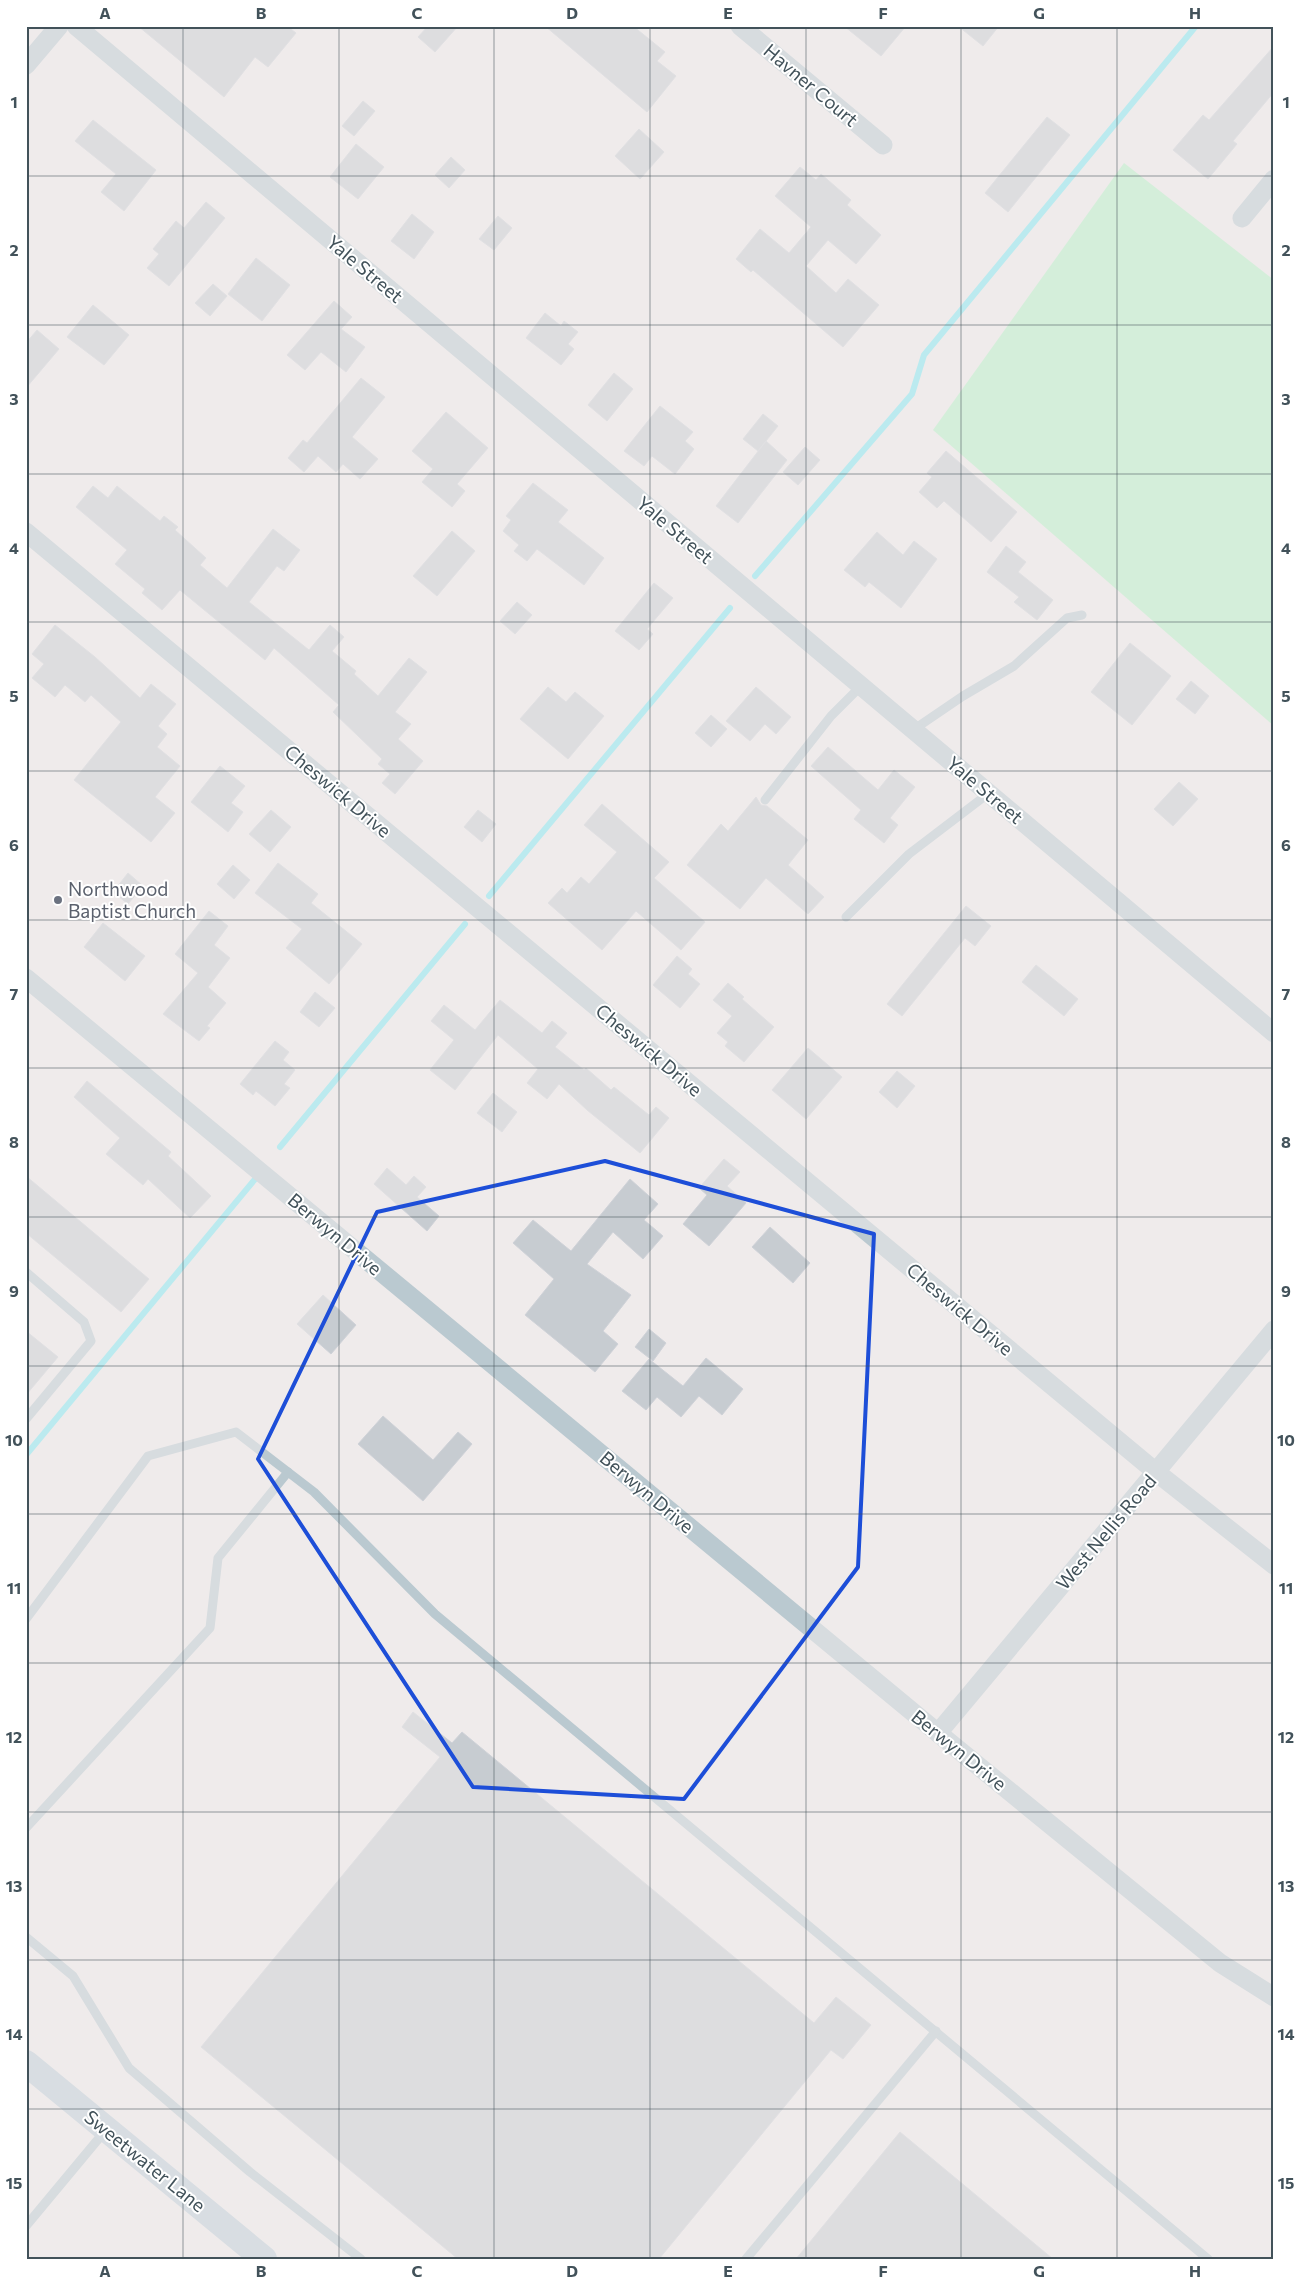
<svg xmlns="http://www.w3.org/2000/svg" width="1300" height="2285" font-family="Commissioner,sans-serif">
  <style>
    .green { fill: #b4f2c5 }
    .lines { fill: none; stroke-linecap: round; stroke-linejoin: round }
    .stream { stroke: #7de8f3; stroke-width: 6 }
    .building { fill: #c7ccd1; stroke: #cfd2d8 }
    .lane { stroke: #bac9d0; stroke-width: 9 }
    .street { stroke: #bac9d0; stroke-width: 19 }
    .secondary { stroke: #bcccd7; stroke-width: 26 }
    .marked { fill: none; stroke: #1d4ed8; stroke-width: 4; stroke-linejoin: round }
    .grid { fill: none; stroke: #42525a; stroke-width: 1; stroke-opacity: 0.55 }
    .worship-dot { fill: #6b7280; stroke: #fff; stroke-width: 2 }
    .labels { text-anchor: middle; stroke-width: 4; stroke-linejoin: round; paint-order: stroke }
    .street-label { font-size: 19px; fill: #42525a; stroke: #fff }
    .worship-label { font-size: 19px; fill: #5b616d; stroke: #fff; text-anchor: start }
    .neatline { fill: none; stroke: #42525a; stroke-width: 2 }
    .grid-label { font-size: 16px; text-anchor: middle; font-weight: bold; fill: #42525a }
  </style>
  <rect width="100%" height="100%" fill="#efebeb"/>
  <!-- green -->
  <path class="green" d="M1124 163 1274 280V726L933 430Z"/>
  <g class="lines">
    <!-- stream -->
    <g class="stream">
      <path d="M755 576 912 394 924 355 1196 26"/>
      <path d="M489 896 730 608"/>
      <path d="M280 1147 465 924"/>
      <path d="M26 1455 256 1178"/>
    </g>
  </g>
  <!-- building -->
  <g class="building">
    <path d="M138 26H287L296 33 268 67 255 57 224 97Z"/>
    <path d="M428 26H458L435 52 418 37Z"/>
    <path d="M545 26H633L665 52 657 61 676 76 647 112Z"/>
    <path d="M844 26H906L881 56Z"/>
    <path d="M958 26H999L983 46Z"/>
    <path d="M1274 46V92L1233 141 1237 144 1208 179 1173 150 1203 115 1209 120Z"/>
    <path d="M363 101 375 111 354 136 342 126Z"/>
    <path d="M1047 117 1070 135 1008 212 985 193Z"/>
    <path d="M93 120 156 170 124 211 101 192 116 174 75 141Z"/>
    <path d="M639 129 664 152 640 179 615 156Z"/>
    <path d="M356 144 384 167 358 199 330 177Z"/>
    <path d="M451 157 465 170 449 188 435 175Z"/>
    <path d="M800 167 816 180 821 174 851 200 847 205 881 235 856 264 828 240 806 266 836 293 848 279 879 305 843 347 753 270 751 272 736 259 760 229 789 253 811 227 775 196Z"/>
    <path d="M206 202 225 218 169 286 147 268 159 254 153 249 176 221 184 228Z"/>
    <path d="M412 214 434 232 414 259 391 241Z"/>
    <path d="M498 216 512 228 494 250 479 239Z"/>
    <path d="M256 258 290 285 262 321 228 294Z"/>
    <path d="M213 284 227 296 210 316 195 303Z"/>
    <path d="M334 301 352 317 341 329 365 347 346 372 321 352 305 370 287 355Z"/>
    <path d="M93 305 129 335 104 365 67 337Z"/>
    <path d="M545 313 561 326 564 321 578 332 568 344 574 349 561 365 526 338Z"/>
    <path d="M37 330 59 349 26 388V343Z"/>
    <path d="M614 373 633 389 607 421 588 405Z"/>
    <path d="M361 378 385 397 352 437 378 459 360 479 343 464 336 472 318 456 304 472 288 458 303 440 307 443Z"/>
    <path d="M660 406 693 432 685 441 694 449 675 474 652 456 644 466 624 451Z"/>
    <path d="M446 412 488 448 457 484 465 491 452 507 422 482 433 469 412 451Z"/>
    <path d="M763 414 778 426 758 451 743 439Z"/>
    <path d="M766 441 787 460 738 523 716 506Z"/>
    <path d="M805 447 820 460 798 485 783 472Z"/>
    <path d="M946 451 1017 512 991 542 944 501 937 508 919 492 932 477 927 473Z"/>
    <path d="M533 483 568 510 558 522 604 558 584 585 537 549 527 561 514 551 519 545 503 531 511 520 506 516Z"/>
    <path d="M93 486 108 498 117 486 160 521 164 516 178 527 175 530 206 558 200 565 227 588 273 529 300 550 284 571 277 566 249 602 309 650 330 625 344 637 332 651 356 671 354 674 378 696 409 658 427 672 395 712 411 724 398 739 423 761 395 794 382 783 390 774 378 764 382 759 333 712 339 705 274 648 265 660 180 590 162 610 142 593 145 589 115 564 127 550 76 507Z"/>
    <path d="M452 531 475 551 437 596 413 576Z"/>
    <path d="M877 532 903 555 914 541 937 559 901 608 869 582 865 587 844 570Z"/>
    <path d="M1006 546 1026 562 1018 572 1053 600 1037 620 1014 602 1019 597 987 572Z"/>
    <path d="M654 583 673 598 647 629 653 634 639 650 615 631Z"/>
    <path d="M517 602 532 615 515 634 500 621Z"/>
    <path d="M55 625 95 657 140 698 151 684 176 704 158 726 167 734 157 747 180 766 155 797 175 813 151 842 74 780 121 722 91 695 85 702 65 685 55 697 32 678 44 664 32 654Z"/>
    <path d="M1130 643 1171 676 1132 725 1091 692Z"/>
    <path d="M1191 681 1209 696 1195 714 1176 699Z"/>
    <path d="M548 687 566 702 575 692 604 716 568 759 520 719Z"/>
    <path d="M756 687 791 717 776 734 765 724 750 741 726 721Z"/>
    <path d="M711 715 727 729 711 747 695 733Z"/>
    <path d="M828 747 878 790 894 770 915 787 890 818 898 825 884 843 854 819 861 810 811 766Z"/>
    <path d="M220 766 245 786 231 803 243 812 228 832 191 802Z"/>
    <path d="M1179 782 1198 799 1173 826 1154 809Z"/>
    <path d="M756 797 761 805 767 806 808 840 788 865 824 897 808 914 766 878 740 909 687 865 721 824 728 831Z"/>
    <path d="M602 804 669 862 654 878 705 922 681 950 636 911 602 950 548 903 562 888 567 893 581 877 589 884 617 852 584 825Z"/>
    <path d="M271 810 291 827 270 852 249 834Z"/>
    <path d="M478 810 496 824 482 842 464 827Z"/>
    <path d="M278 863 318 894 311 903 362 944 329 984 286 948 302 929 255 893Z"/>
    <path d="M233 865 250 880 234 899 217 884Z"/>
    <path d="M128 873 143 886 128 904 113 892Z"/>
    <path d="M966 906 991 926 975 946 965 938 902 1016 887 1004Z"/>
    <path d="M209 911 228 926 214 945 230 958 208 987 226 1003 207 1026 210 1028 199 1041 163 1014 198 973 175 954Z"/>
    <path d="M103 923 145 956 125 981 84 947Z"/>
    <path d="M677 956 692 969 688 974 700 984 680 1008 653 985Z"/>
    <path d="M1036 965 1078 999 1064 1016 1022 982Z"/>
    <path d="M728 983 744 997 742 999 774 1027 744 1062 725 1046 728 1042 717 1033 732 1016 713 1000Z"/>
    <path d="M315 992 335 1008 319 1027 300 1012Z"/>
    <path d="M500 1000 542 1033 552 1021 567 1033 555 1047 584 1070 586 1068 611 1090 614 1087 649 1115 656 1107 669 1118 640 1153 587 1110 559 1084 547 1099 527 1083 538 1069 498 1035 455 1090 430 1070 454 1040 431 1021 444 1005 475 1030Z"/>
    <path d="M275 1041 289 1052 283 1060 295 1070 284 1084 290 1088 275 1106 256 1091 253 1095 240 1084Z"/>
    <path d="M808 1048 842 1077 806 1119 772 1090Z"/>
    <path d="M897 1071 915 1086 897 1108 879 1092Z"/>
    <path d="M87 1081 171 1152 168 1156 211 1196 190 1218 148 1179 143 1185 106 1154 120 1138 74 1097Z"/>
    <path d="M493 1093 517 1112 502 1132 477 1113Z"/>
    <path d="M724 1159 740 1172 727 1186 746 1203 709 1246 683 1224 707 1195 699 1188Z"/>
    <path d="M387 1168 406 1185 414 1176 426 1187 417 1197 439 1216 427 1231 374 1184Z"/>
    <path d="M26 1176 149 1279 121 1312 26 1233Z"/>
    <path d="M630 1179 658 1204 644 1220 663 1236 643 1259 613 1232 587 1264 631 1295 603 1331 618 1344 595 1372 525 1315 554 1279 513 1243 533 1220 571 1251Z"/>
    <path d="M770 1227 810 1263 793 1283 752 1247Z"/>
    <path d="M323 1295 356 1325 331 1354 297 1324Z"/>
    <path d="M649 1329 666 1343 653 1361 635 1347Z"/>
    <path d="M26 1331 58 1357 26 1395Z"/>
    <path d="M706 1358 743 1389 722 1415 699 1396 681 1417 657 1397 646 1410 622 1391 649 1359 683 1386Z"/>
    <path d="M383 1416 433 1460 458 1432 472 1444 423 1501 358 1444Z"/>
    <path d="M413 1712 452 1743 462 1732 814 2023 836 1997 871 2025 843 2059 831 2050 659 2259H458L201 2047 440 1757 402 1727Z"/>
    <path d="M900 2132 1053 2259H796Z"/>
  </g>
  <g class="lines">
    <!-- lane -->
    <g class="lane">
      <path d="M913 730 963 696 1014 666 1067 618 1082 615"/>
      <path d="M765 800 831 716 861 686"/>
      <path d="M846 917 909 854 989 793"/>
      <path d="M26 1272 84 1322 91 1341 26 1419"/>
      <path d="M26 1619 148 1456 236 1432 314 1492 435 1614 1208 2259"/>
      <path d="M26 1828 210 1628 218 1558 288 1472"/>
      <path d="M26 1937 73 1976 129 2068 250 2172 361 2259"/>
      <path d="M26 2226 105 2131"/>
      <path d="M746 2259 936 2031"/>
    </g>
    <!-- street -->
    <g class="street">
      <path d="M76 26 1274 1033"/>
      <path d="M740 26 883 145"/>
      <path d="M26 65 59 26"/>
      <path d="M1242 218 1274 179"/>
      <path d="M26 532 1156 1472 1274 1565"/>
      <path d="M26 978 938 1733 1220 1963 1274 1997"/>
      <path d="M938 1733 1274 1330"/>
    </g>
    <!-- secondary -->
    <path class="secondary" d="M26 2063 264 2259"/>
  </g>
  <!-- marked area -->
  <path d="M0 0H1300V2285H0ZM605 1161 874 1234 858 1567 684 1799 473 1787 258 1459 377 1212Z" fill="#efebeb" fill-opacity=".55" fill-rule="evenodd"/>
  <path class="marked" d="M605 1161 874 1234 858 1567 684 1799 473 1787 258 1459 377 1212Z"/>
  <!-- grid -->
  <path class="grid" d="M183 26V2259M339 26V2259M494 26V2259M650 26V2259M806 26V2259M961 26V2259M1117 26V2259M26 176H1274M26 325H1274M26 474H1274M26 622H1274M26 771H1274M26 920H1274M26 1068H1274M26 1217H1274M26 1366H1274M26 1514H1274M26 1663H1274M26 1812H1274M26 1960H1274M26 2109H1274"/>
  <!-- markers -->
  <circle class="worship-dot" cx="58" cy="900" r="5"/>
  <g class="labels">
    <!-- street labels -->
    <g class="street-label">
      <text transform="translate(811 85) rotate(40)" y="7">Havner Court</text>
      <text transform="translate(365 269) rotate(40)" y="7">Yale Street</text>
      <text transform="translate(675 530) rotate(40)" y="7">Yale Street</text>
      <text transform="translate(985 790) rotate(40)" y="7">Yale Street</text>
      <text transform="translate(338 791) rotate(40)" y="7">Cheswick Drive</text>
      <text transform="translate(649 1050) rotate(40)" y="7">Cheswick Drive</text>
      <text transform="translate(335 1234) rotate(40)" y="7">Berwyn Drive</text>
      <text transform="translate(960 1309) rotate(40)" y="7">Cheswick Drive</text>
      <text transform="translate(647 1492) rotate(40)" y="7">Berwyn Drive</text>
      <text transform="translate(1106 1532) rotate(-50)" y="7">West Nellis Road</text>
      <text transform="translate(959 1750) rotate(39)" y="7">Berwyn Drive</text>
      <text transform="translate(145 2161) rotate(39)" y="7">Sweetwater Lane</text>
    </g>
    <!-- worship labels -->
    <g class="worship-label">
      <text x="68" y="896">Northwood<tspan x="68" dy="22">Baptist Church</tspan></text>
    </g>
  </g>
  <!-- border -->
  <rect width="1300" height="2285" fill="none" stroke="#ffffff" stroke-width="55"/>
  <rect x="28" y="28" width="1244" height="2230" class="neatline"/>
  <g class="grid-label">
    <text x="105" y="19">A</text>
    <text x="261" y="19">B</text>
    <text x="417" y="19">C</text>
    <text x="572" y="19">D</text>
    <text x="728" y="19">E</text>
    <text x="883" y="19">F</text>
    <text x="1039" y="19">G</text>
    <text x="1195" y="19">H</text>
    <text x="14" y="108">1</text>
    <text x="1286" y="108">1</text>
    <text x="14" y="256">2</text>
    <text x="1286" y="256">2</text>
    <text x="14" y="405">3</text>
    <text x="1286" y="405">3</text>
    <text x="14" y="554">4</text>
    <text x="1286" y="554">4</text>
    <text x="14" y="702">5</text>
    <text x="1286" y="702">5</text>
    <text x="14" y="851">6</text>
    <text x="1286" y="851">6</text>
    <text x="14" y="1000">7</text>
    <text x="1286" y="1000">7</text>
    <text x="14" y="1148">8</text>
    <text x="1286" y="1148">8</text>
    <text x="14" y="1297">9</text>
    <text x="1286" y="1297">9</text>
    <text x="14" y="1446">10</text>
    <text x="1286" y="1446">10</text>
    <text x="14" y="1594">11</text>
    <text x="1286" y="1594">11</text>
    <text x="14" y="1743">12</text>
    <text x="1286" y="1743">12</text>
    <text x="14" y="1892">13</text>
    <text x="1286" y="1892">13</text>
    <text x="14" y="2040">14</text>
    <text x="1286" y="2040">14</text>
    <text x="14" y="2189">15</text>
    <text x="1286" y="2189">15</text>
    <text x="105" y="2277">A</text>
    <text x="261" y="2277">B</text>
    <text x="417" y="2277">C</text>
    <text x="572" y="2277">D</text>
    <text x="728" y="2277">E</text>
    <text x="883" y="2277">F</text>
    <text x="1039" y="2277">G</text>
    <text x="1195" y="2277">H</text>
  </g>
</svg>
